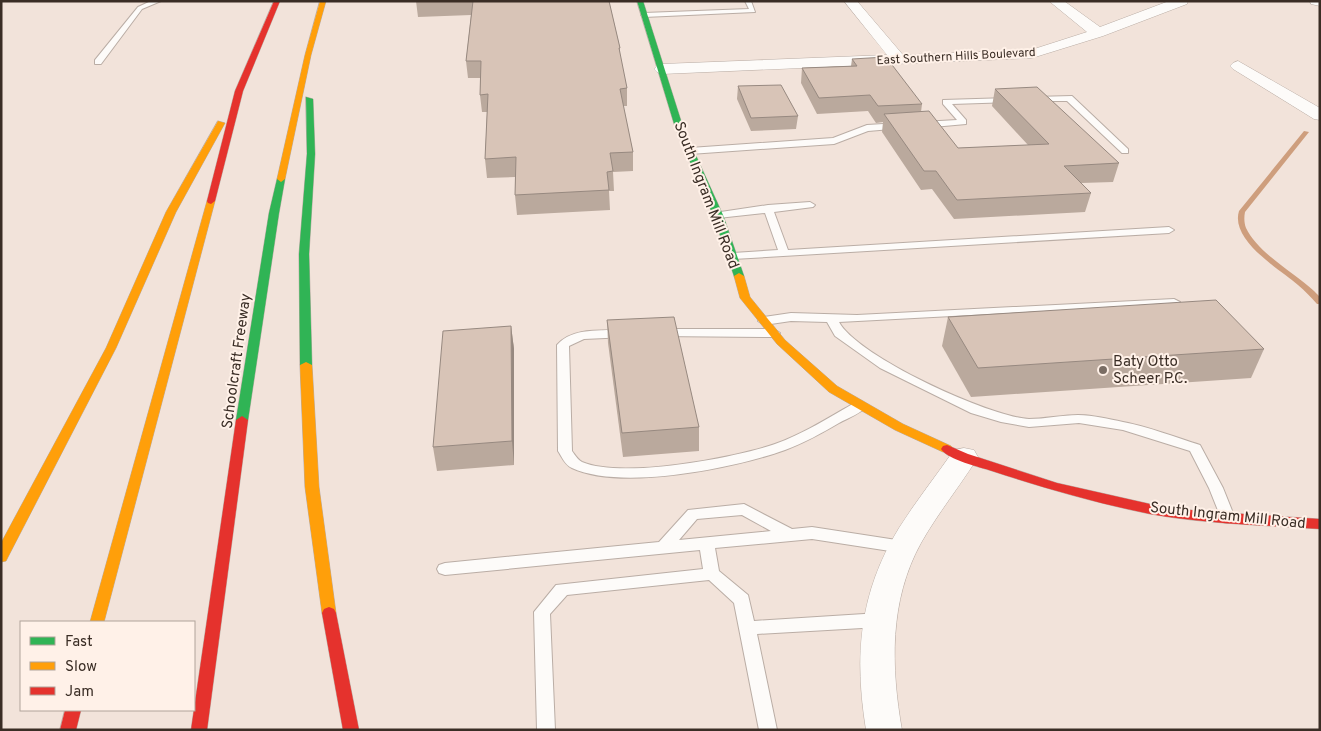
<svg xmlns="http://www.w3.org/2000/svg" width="1321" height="731" font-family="Overpass,sans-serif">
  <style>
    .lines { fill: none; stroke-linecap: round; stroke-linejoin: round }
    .stream { fill: #ce9e7d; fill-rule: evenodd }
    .lane-casing { stroke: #baada5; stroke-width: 2 }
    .street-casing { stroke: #baada5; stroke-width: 1 }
    .fast-casing { stroke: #baada5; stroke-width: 1 }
    .slow-casing { stroke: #baada5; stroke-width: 1 }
    .jam-casing { stroke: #baada5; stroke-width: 1 }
    .lane { fill: #fdfbf9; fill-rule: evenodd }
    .street { fill: #fdfbf9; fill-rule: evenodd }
    .fast { fill: #30b455; fill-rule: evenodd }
    .slow { fill: #ff9f0a; fill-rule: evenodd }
    .jam { fill: #e5322d; fill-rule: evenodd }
    .wall { fill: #baa99d }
    .shaded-wall { fill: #978980 }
    .building { fill: #d8c4b7; stroke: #978980 }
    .poi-dot { fill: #7a6d64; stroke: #fff1e8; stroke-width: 2 }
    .labels { text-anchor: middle; stroke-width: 4; stroke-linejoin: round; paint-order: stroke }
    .far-street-label { font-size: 12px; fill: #3a2d25; stroke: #fff1e8 }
    .street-label { font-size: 15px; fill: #3a2d25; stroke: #fff1e8 }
    .poi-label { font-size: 15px; fill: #3a2d25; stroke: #fff1e8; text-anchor: start }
  </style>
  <rect width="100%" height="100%" fill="#f2e3da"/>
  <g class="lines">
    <!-- stream -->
    <path class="stream" d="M1304 131 1309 132 1245 212C1244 217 1244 223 1246 228 1258 253 1293 272 1314 291L1320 297V304H1317C1311 297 1305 291 1298 285 1279 269 1230 240 1239 211Z"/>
    <!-- lane casing -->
    <g class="lane-casing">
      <g id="lane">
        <path d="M151 1H161L142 9 101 64H95V60L138 7Z"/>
        <path d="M745 1H751L755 12 644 17 641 15 644 13 749 9Z"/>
        <path d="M1072 96 1128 149V153H1122L1067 101H1034L1030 99 1034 97Z"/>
        <path d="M1009 98 1013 100 1012 102 952 104 966 120V124L922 128 918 125 922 122 957 120 943 104V100Z"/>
        <path d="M900 123 903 124V128L868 131 834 144 690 154 685 151 690 148 833 138 867 125Z"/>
        <path d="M810 202 815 205 813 207 774 212 788 250 1169 227 1174 230 1169 233 733 259 728 256 733 253 778 250 765 213 718 218 713 215 714 213 768 205Z"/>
        <path d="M1174 299 1180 302 1178 304 839 322C857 356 989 417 1029 419 1045 419 1062 415 1078 415 1093 415 1109 419 1123 422 1149 427 1175 437 1200 445L1223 488 1235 518 1233 522 1228 523 1223 522 1221 518 1209 488 1190 451 1123 430 1079 423 1029 427 1001 422 971 413 880 368 835 336 827 322 791 321 764 325 758 321 764 317 791 313 857 315Z"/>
        <path d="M661 329H774L780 333 774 337 657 336 655 333 657 330Z"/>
        <path d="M623 330 629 334 627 337 584 339 569 346 572 451C575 455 578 460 582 462 622 479 734 458 775 444 803 434 830 417 856 402L861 401 868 405C862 413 848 418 839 423 822 433 804 443 785 450 735 468 622 491 572 468 565 465 562 457 558 451L557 345C572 327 602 331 623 330Z"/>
        <path d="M744 504 792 529 812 527 903 541 908 543 911 547 908 551 903 553 812 539 715 548 719 571 748 595 754 621 880 613 886 615 888 620 886 625 880 627 757 634 777 730H759L734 603 709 580 567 595 550 614 555 730H537L534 612 556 585 703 569 700 550 445 575 439 573 437 569 439 565 445 563 659 542 688 510ZM742 515 771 531 679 540 697 519Z"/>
      </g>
    </g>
    <!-- street casing -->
    <g class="street-casing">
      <g id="street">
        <path d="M844 1H857L903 55 1031 50 1087 32 1049 1H1064L1100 27 1169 1H1188L1187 4 1103 36 1032 58 662 74 657 72 654 69 657 66 662 64 887 55Z"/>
        <path d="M1310 1H1320V6L1311 4Z"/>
        <path d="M1238 61 1320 108V120L1314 119 1233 69 1230 66 1233 63Z"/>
        <path d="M964 448 974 450 978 457C960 486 938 513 921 543 889 601 891 667 902 730H866C854 656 859 593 899 528 916 501 936 476 954 450Z"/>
      </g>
    </g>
    <!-- fast casing -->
    <g class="fast-casing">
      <g id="fast">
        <path d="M637 1H643L683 127 723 215 744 276 743 278H735L734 276 713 215 675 127Z"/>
        <path d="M306 97 313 99 315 154 309 254 312 365 306 368 300 365 299 254 307 154Z"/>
        <path d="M281 176 285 179 279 213 248 420 242 424 236 420 269 213 277 179Z"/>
      </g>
    </g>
    <!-- slow casing -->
    <g class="slow-casing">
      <g id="slow">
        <path d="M320 1H326L311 55 285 179 281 182 277 179 305 55Z"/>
        <path d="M218 121 225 123 176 212 116 348 8 557 6 561 1 562V543L106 348 166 212Z"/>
        <path d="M211 198 215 201 104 622H90L207 201Z"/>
        <path d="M739 273 744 276 750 297 785 340 837 386 903 424 951 446 953 449 951 452H943L895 430 829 392 777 344 740 298 734 276Z"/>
        <path d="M306 362 312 365 319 487 336 613 334 617 329 619 324 617 322 613 305 487 300 365Z"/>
      </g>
    </g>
    <!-- jam casing -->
    <g class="jam-casing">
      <g id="jam">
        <path d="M274 1H280L243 91 215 201 211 204 208 203 207 201 235 91Z"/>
        <path d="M242 416 248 420 207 730H191L236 420Z"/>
        <path d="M947 445 968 454 1057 483 1150 504 1198 511 1320 519V529C1263 525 1205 524 1150 514 1096 503 1044 488 992 471 980 467 948 460 941 449L943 446Z"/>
        <path d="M329 607 334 609 336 613 359 730H343L322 613 324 609Z"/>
        <path d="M65 710H81L76 730H60Z"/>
      </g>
    </g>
    <!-- lane -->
    <use href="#lane" class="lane"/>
    <!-- street -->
    <use href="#street" class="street"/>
    <!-- fast -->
    <use href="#fast" class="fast"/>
    <!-- slow -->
    <use href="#slow" class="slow"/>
    <!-- jam -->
    <use href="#jam" class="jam"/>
  </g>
  <!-- wall -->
  <g class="wall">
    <path d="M416 1H609L620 48V57L627 88V106H623L633 152V171L613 172 614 191H609L610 210 517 215 515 195V177L487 178 485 159 487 112H482L480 95V78H468L466 61 471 15 418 17Z"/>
    <path d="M852 59 922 104 921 112 958 148 1028 145 992 106 995 89 1119 163 1113 182 1081 183 1091 193 1085 212 954 219 932 189 921 190 882 132 883 122 876 123 868 111 817 114 801 83 802 68 851 66Z"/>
    <path d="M738 86 798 116 796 129 751 131 737 99Z"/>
    <path d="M948 317 1264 349 1251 378 971 397 942 346Z"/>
    <path d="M607 320 699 427V451L623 457 608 343Z"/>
    <path d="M511 326 514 349V465L437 471 433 447Z"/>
  </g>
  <!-- shaded-wall -->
  <path class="shaded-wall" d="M511 326 514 349V465L512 441Z"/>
  <!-- building -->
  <g class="building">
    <path d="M473 1H609L620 48H619L627 88 620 89 633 152 610 153 613 171 607 172 609 190 515 195 516 157 485 159 488 94 480 95 481 61H466Z"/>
    <path d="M886 57 922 104 878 106 870 95 819 98 802 68 857 66 852 59Z"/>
    <path d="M781 85 798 116 751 118 738 86Z"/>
    <path d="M1037 87 1119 163 1064 166 1091 193 957 200 936 171H924L884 114 929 111 958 148 1049 144 995 89Z"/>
    <path d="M1216 300 1264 349 978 368 948 317Z"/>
    <path d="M674 317 699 427 622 433 607 320Z"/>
    <path d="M511 326 512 441 433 447 443 331Z"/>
  </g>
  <!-- markers -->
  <circle class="poi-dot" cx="1103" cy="370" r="5"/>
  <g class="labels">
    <!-- far-street labels -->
    <g class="far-street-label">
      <text transform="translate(956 56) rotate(-3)" y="4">East Southern Hills Boulevard</text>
    </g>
    <!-- street labels -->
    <g class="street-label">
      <text transform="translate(707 195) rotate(69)" y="5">South Ingram Mill Road</text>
      <text transform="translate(236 361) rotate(-82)" y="5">Schoolcraft Freeway</text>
      <text transform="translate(1228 515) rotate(6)" y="5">South Ingram Mill Road</text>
    </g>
    <!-- poi labels -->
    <g class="poi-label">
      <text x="1113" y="366">Baty Otto<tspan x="1113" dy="17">Scheer P.C.</tspan></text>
    </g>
  </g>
  <!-- border -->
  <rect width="1321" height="731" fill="none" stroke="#3a2d25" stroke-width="5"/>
  <!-- legend -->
  <rect x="20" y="621" width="175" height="90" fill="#fff1e8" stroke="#b0a39a"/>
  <rect x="30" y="637" width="25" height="8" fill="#30b455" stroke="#b0a39a"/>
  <text x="65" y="646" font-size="15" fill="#3a2d25">Fast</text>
  <rect x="30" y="662" width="25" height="8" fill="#ff9f0a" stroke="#b0a39a"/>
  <text x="65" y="671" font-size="15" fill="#3a2d25">Slow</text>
  <rect x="30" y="687" width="25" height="8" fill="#e5322d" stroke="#b0a39a"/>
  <text x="65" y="696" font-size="15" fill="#3a2d25">Jam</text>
</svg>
